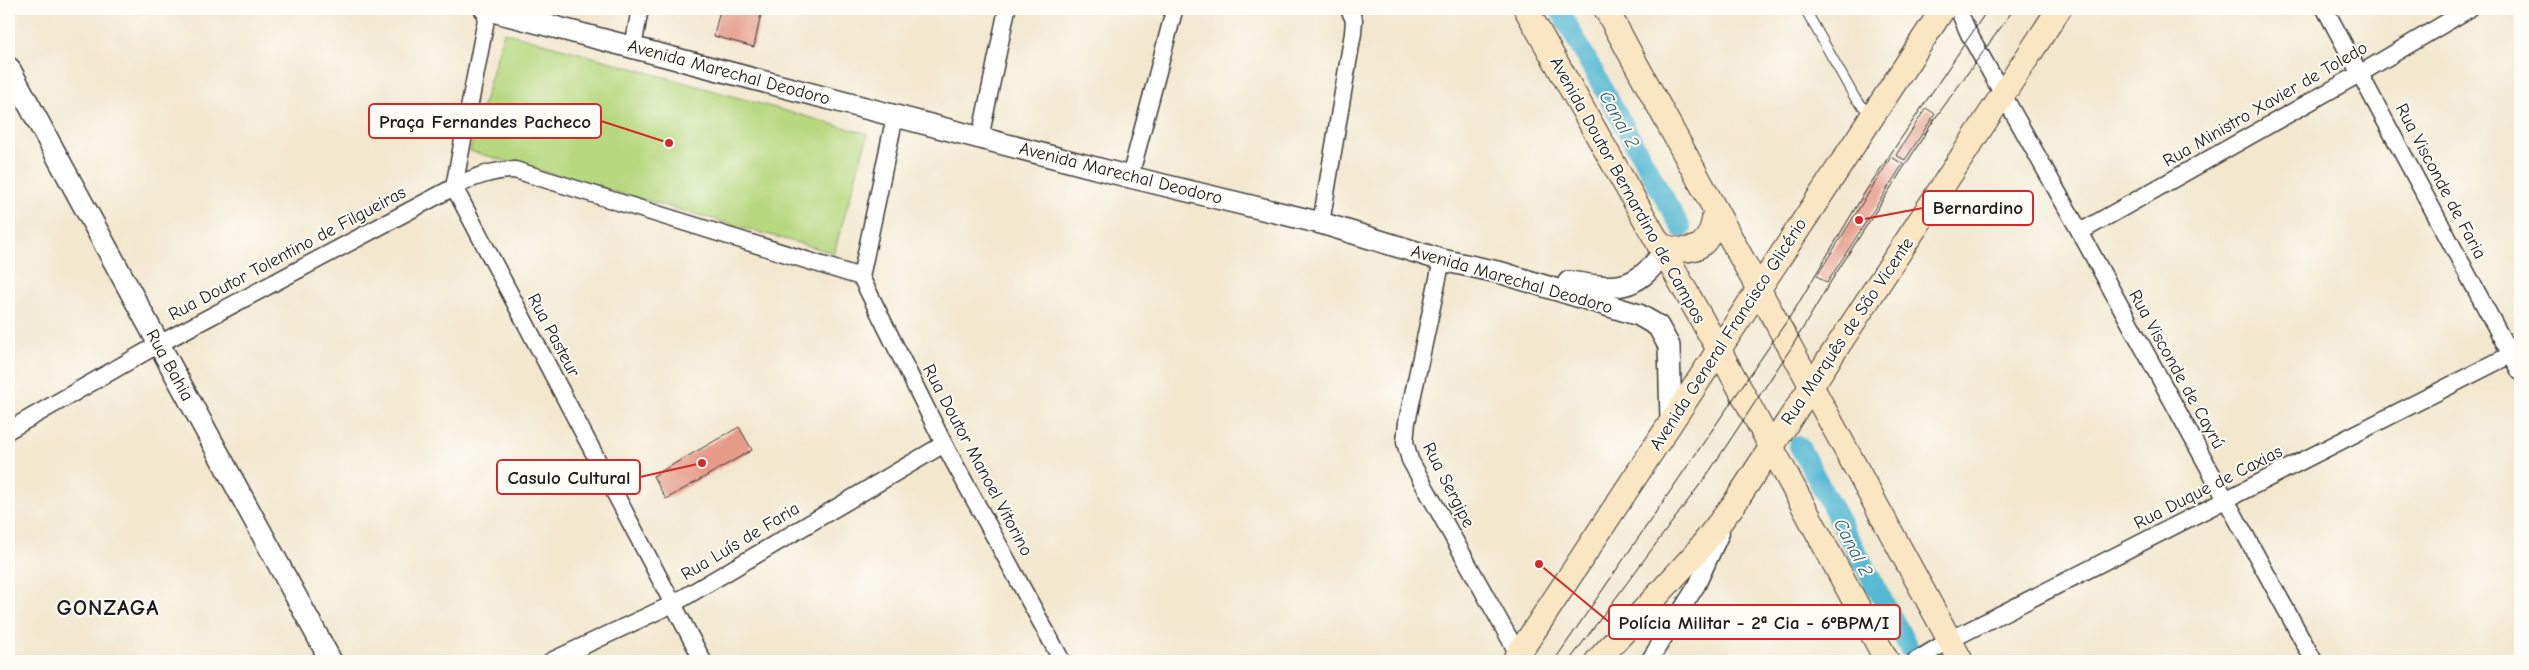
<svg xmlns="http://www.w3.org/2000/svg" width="2529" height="670" font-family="'Comic Neue',sans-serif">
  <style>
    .green { fill: #b7d87f; stroke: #6a7a4e }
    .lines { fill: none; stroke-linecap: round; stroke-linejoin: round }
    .canal { stroke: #54b8d2; stroke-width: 20 }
    .building { fill: #e69b89 }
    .service-casing { stroke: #3c3a37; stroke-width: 11 }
    .minor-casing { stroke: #3c3a37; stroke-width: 19 }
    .tertiary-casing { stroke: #3c3a37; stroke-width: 24 }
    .secondary-casing { stroke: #3c3a37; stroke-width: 26 }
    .service { stroke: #fff; stroke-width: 9 }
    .minor { stroke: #fff; stroke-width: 16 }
    .tertiary { stroke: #fff; stroke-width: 21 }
    .secondary { stroke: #fbe6c4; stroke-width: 24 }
    .tram { stroke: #1c1c1c; stroke-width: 1 }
    .labels { text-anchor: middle; stroke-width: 4; stroke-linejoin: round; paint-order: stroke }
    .street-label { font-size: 18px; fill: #1c1c1c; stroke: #fdfcf7 }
    .water-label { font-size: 19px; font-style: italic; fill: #35626e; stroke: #fdfcf7 }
    .district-label { font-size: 22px; font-weight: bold; letter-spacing: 1px; fill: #1c1c1c; stroke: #fdfcf7 }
    .leader { fill: none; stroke: #d62828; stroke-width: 2 }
    .callout-dot { fill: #d62828; stroke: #fdfcf7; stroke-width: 2 }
    .callout { fill: #fdfcf7; stroke: #d62828; stroke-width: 2 }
    .callout-label { font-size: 19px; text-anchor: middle; font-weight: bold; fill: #1c1c1c }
  </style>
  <rect width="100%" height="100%" fill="#fdfcf7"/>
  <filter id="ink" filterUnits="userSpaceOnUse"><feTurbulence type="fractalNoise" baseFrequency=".02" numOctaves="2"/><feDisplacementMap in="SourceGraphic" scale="10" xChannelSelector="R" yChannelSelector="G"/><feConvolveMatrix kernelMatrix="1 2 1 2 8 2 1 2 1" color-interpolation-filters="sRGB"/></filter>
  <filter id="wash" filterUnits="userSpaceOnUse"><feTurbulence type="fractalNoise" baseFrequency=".0096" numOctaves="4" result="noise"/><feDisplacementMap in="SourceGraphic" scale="20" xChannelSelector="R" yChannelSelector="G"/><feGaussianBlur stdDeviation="1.12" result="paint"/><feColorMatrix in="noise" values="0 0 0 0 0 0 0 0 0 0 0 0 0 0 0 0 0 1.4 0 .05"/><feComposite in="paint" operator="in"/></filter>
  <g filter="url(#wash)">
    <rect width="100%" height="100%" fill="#f3e7ce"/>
    <!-- green -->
    <path class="green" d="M504 32 868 134 834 253 470 151Z"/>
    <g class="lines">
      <!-- canal -->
      <g class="canal">
        <path d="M1559 9 1681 228"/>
        <path d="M1799 446 1909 648"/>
      </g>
    </g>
    <g id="blocks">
      <!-- building -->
      <g class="building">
        <path d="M720 9H762L754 47 714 36Z"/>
        <path d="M1926 108 1935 114 1905 160 1896 155Z"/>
        <path d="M1891 157 1903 164 1827 283 1817 276Z"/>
        <path d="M739 427 752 450 666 499 653 476Z"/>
      </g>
    </g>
  </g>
  <g filter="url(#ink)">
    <use href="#blocks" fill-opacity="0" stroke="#3c3a37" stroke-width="1"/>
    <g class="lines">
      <!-- service casing -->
      <g class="service-casing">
        <path id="service" d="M1805 9 1855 98 1872 116"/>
      </g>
      <!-- minor casing -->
      <g class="minor-casing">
        <g id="minor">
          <path d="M488 9 454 187 703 661"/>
          <path d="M1958 9 1969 34 2080 232 2314 661"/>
          <path d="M2325 9 2520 372"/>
          <path d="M633 47 640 9"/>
          <path d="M980 138 1007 9"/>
          <path d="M1130 177 1174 11 1172 9"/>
          <path d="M1321 223 1353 33 1354 20 1349 9"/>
          <path d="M2080 232 2361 73 2469 9"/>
          <path d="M1442 260 1407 422 1405 442 1410 460 1522 661"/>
          <path d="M861 277 944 444 1062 661"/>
          <path d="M9 430 159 344 454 187C474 177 492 170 515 170L861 277 895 116"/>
          <path d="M551 661 673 604 944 444"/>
          <path d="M1649 661 1697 585 1721 533"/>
          <path d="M1915 661 1950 640 2520 350"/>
        </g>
      </g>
      <!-- tertiary casing -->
      <g class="tertiary-casing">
        <g id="tertiary">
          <path d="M485 9 1130 177 1321 223 1442 260 1502 273 1639 315 1658 326 1669 346 1671 420"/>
          <path d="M9 68 331 661"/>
          <path d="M1569 282C1615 289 1634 293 1663 253"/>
        </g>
      </g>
      <!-- secondary casing -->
      <g class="secondary-casing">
        <g id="secondary">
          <path d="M1526 9 1719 350 1887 661"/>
          <path d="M1606 9 1961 661"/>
          <path d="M1659 245C1695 257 1712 247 1715 210"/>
          <path d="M1514 661 1943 9"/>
          <path d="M1597 661 1697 552 1734 504 2059 9"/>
        </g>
      </g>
      <!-- service -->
      <use href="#service" class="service"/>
      <!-- minor -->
      <use href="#minor" class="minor"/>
      <!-- tertiary -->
      <use href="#tertiary" class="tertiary"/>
      <!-- secondary -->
      <use href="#secondary" class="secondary"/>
      <!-- tram -->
      <g class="tram">
        <path d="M1554 661 1795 309 1865 192 1988 9"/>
        <path d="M1569 661 1707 475 1791 348 1828 286 1936 117 2014 9"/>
      </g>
    </g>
  </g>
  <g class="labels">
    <!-- street labels -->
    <g class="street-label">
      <text transform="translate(729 72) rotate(15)" y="6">Avenida Marechal Deodoro</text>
      <text transform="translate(2265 104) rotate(-30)" y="6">Rua Ministro Xavier de Toledo</text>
      <text transform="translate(1121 173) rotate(14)" y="6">Avenida Marechal Deodoro</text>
      <text transform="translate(2441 181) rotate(62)" y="6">Rua Visconde de Faria</text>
      <text transform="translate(1628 190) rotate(61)" y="6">Avenida Doutor Bernardino de Campos</text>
      <text transform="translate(287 253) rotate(-28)" y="6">Rua Doutor Tolentino de Filgueiras</text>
      <text transform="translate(1512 279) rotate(16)" y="6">Avenida Marechal Deodoro</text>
      <text transform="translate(1847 331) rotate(-56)" y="6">Rua Marquês de São Vicente</text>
      <text transform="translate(1728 334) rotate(-57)" y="6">Avenida General Francisco Glicério</text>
      <text transform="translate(554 335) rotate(62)" y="6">Rua Pasteur</text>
      <text transform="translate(170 365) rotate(61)" y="6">Rua Bahia</text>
      <text transform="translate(2177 369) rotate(61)" y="6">Rua Visconde de Cayrú</text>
      <text transform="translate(978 460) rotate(62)" y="6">Rua Doutor Manoel Vitorino</text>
      <text transform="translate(1449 485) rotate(63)" y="6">Rua Sergipe</text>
      <text transform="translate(2208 487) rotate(-27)" y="6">Rua Duque de Caxias</text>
      <text transform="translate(740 541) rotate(-31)" y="6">Rua Luís de Faria</text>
    </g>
    <!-- water labels -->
    <g class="water-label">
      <text transform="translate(1620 119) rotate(61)" y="7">Canal 2</text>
      <text transform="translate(1854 547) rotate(62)" y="7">Canal 2</text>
    </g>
    <!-- district labels -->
    <g class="district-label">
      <text x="108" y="615">GONZAGA</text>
    </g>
  </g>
  <!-- callouts -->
  <path class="leader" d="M669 143L601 121M1859 220L1923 208M702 463L640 477M1539 564L1609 622"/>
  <g class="callout-dot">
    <circle cx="669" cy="143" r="5"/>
    <circle cx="1859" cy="220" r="5"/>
    <circle cx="702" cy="463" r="5"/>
    <circle cx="1539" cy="564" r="5"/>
  </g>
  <g class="callout">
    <rect x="369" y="104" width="232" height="34" rx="5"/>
    <rect x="1923" y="191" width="110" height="34" rx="5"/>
    <rect x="497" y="460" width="143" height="34" rx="5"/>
    <rect x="1609" y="605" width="291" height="34" rx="5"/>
  </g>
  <g class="callout-label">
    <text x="485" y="128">Praça Fernandes Pacheco</text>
    <text x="1978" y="214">Bernardino</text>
    <text x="569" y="484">Casulo Cultural</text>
    <text x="1754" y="629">Polícia Militar - 2ª Cia - 6ºBPM/I</text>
  </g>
  <!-- margin -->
  <rect width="2529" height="670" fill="none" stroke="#fdfcf7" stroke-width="30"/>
</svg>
